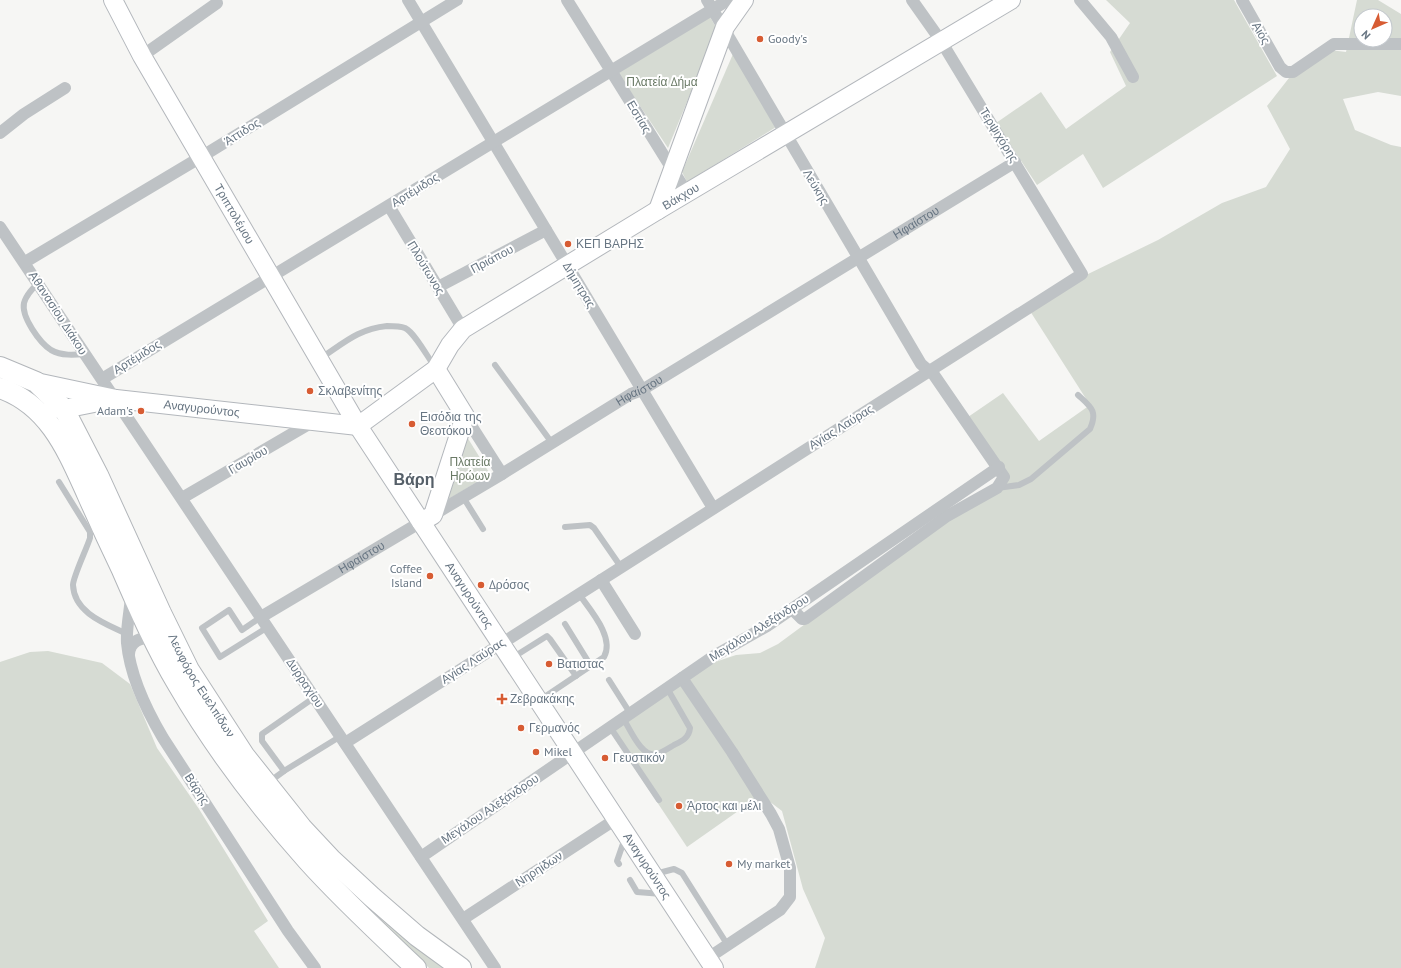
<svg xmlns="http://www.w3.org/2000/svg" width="1401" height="968" font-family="'PT Sans',sans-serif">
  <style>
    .green { fill: #d6dbd3; fill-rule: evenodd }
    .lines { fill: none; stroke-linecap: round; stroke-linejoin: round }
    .secondary-casing { stroke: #b3b7bc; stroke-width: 20 }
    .primary-casing { stroke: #b2b6ba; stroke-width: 22 }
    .lane { stroke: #bec2c5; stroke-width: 6 }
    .street { stroke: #bec2c5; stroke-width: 12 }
    .secondary { stroke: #fff; stroke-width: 18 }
    .primary { stroke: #fff; stroke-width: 20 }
    .poi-dot { fill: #d75c33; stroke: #fff; stroke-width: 1.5 }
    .labels { text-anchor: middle; stroke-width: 4; stroke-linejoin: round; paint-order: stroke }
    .street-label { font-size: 12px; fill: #687683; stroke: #fff }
    .poi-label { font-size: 12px; fill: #687683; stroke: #fff; text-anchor: start }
    .park-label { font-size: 12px; fill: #6a7a66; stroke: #fff }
    .district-label { font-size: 16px; font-weight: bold; fill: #555f68; stroke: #fff }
  </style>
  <rect width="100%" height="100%" fill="#f6f6f4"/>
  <!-- green -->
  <g class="green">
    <path d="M1106 0H1234L1277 76 1103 188 1083 154 1037 185 996 123 1041 92 1066 129 1126 86 1110 52 1130 23Z"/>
    <path d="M1357 0H1378L1401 14V96L1378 92 1343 99 1355 130 1391 145 1401 147V968H815L825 938 803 889 782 811 761 795 687 847 611 733 712 663 736 655 760 653 778 644 953 515 1004 488 968 417 1003 393 1039 441 1090 405 1030 311 1086 275 1158 240 1222 203 1266 187 1290 149 1267 106 1289 78 1330 50 1346 52ZM1361 16H1385V40H1361Z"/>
    <path d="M710 17 717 29 668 148 618 73Z"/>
    <path d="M733 54 776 127 687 182 682 172Z"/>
    <path d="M467 437 490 474 449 499 445 490Z"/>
    <path d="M48 651 102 663 130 684 157 748 199 809 268 921 254 931 279 968H0V662L30 652Z"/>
    <path d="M350 889 446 968H429Z"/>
  </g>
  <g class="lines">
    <!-- secondary casing -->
    <g class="secondary-casing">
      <g id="secondary">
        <path id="s3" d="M113 0 142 56 358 426 714 968"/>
        <path d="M658 210 725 27 744 0"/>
        <path id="s4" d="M36 382 116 399 358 426"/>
        <path d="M52 408 64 409 109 400"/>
        <path id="s5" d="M358 426 436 369 450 345 463 329 658 210 1011 0"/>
        <path d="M421 522 433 515 465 416 436 369"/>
      </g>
    </g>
    <!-- primary casing -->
    <g class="primary-casing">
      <g id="primary">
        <path id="s6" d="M0 367 36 382 64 409 98 475 161 613 189 670 244 755 302 828 331 859 372 897 417 936 461 968"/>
        <path d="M0 388C49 405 67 450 87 494 98 519 110 545 122 570 139 609 156 648 178 685 214 747 259 806 307 860 341 898 379 933 416 968"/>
      </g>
    </g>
    <!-- lane -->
    <g class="lane">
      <path d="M39 282C33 288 26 295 24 303 21 317 40 343 51 350 62 356 74 355 85 354"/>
      <path d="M321 358C344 343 358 329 387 326 392 326 400 326 405 328 415 333 428 358 435 367"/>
      <path d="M495 365 552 443"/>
      <path d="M59 482 90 532V538C87 548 73 577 73 585 74 613 106 624 127 634"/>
      <path d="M997 488 1019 485 1031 479 1090 429C1098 411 1091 407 1078 395"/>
      <path d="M463 497 483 529"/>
      <path d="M565 527 590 525 594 528 621 567"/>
      <path d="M261 617 242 630 229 610 202 628 220 657 268 627"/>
      <path d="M565 624 591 666"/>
      <path d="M512 658 547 636 550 639 576 676"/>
      <path d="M609 680 630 713"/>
      <path d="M315 697 262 734V741L284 771 341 736"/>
      <path d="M540 700 604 657C615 637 590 610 579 594"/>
      <path d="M623 718C630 729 642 759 657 754 663 752 669 748 674 745 682 741 689 738 690 728L667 688"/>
      <path d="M610 727 659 800"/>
      <path d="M269 782 284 771"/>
      <path d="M619 864 617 861 625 838"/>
      <path d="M655 874 674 869 682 873 727 944"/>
      <path d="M630 880 637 892 662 894"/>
    </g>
    <!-- street -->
    <g class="street">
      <path d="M408 0 713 508"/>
      <path d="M567 0 687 193"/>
      <path d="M707 0 921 364 934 375 1004 477 997 488 947 516 805 619H802L792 609"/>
      <path d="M1080 0 1111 37 1133 77"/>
      <path d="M1242 0 1280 67 1286 72H1293L1334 44H1401"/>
      <path d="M142 56 217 3"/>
      <path d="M0 133 24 114 65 88"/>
      <path d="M389 206 463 329"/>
      <path d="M0 227 495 968"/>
      <path d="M25 262 201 157 457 0"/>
      <path d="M438 287 546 230"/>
      <path d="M102 379 728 0"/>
      <path d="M465 416 502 474"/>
      <path d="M182 498 314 421"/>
      <path id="s1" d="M433 515 502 474 631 394 642 390 1015 162"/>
      <path d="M601 580 635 634"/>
      <path d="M131 597C130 611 126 628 127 643 130 675 147 711 163 738L288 931 315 968"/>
      <path id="s2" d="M261 617 421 522"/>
      <path d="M129 654C130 640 141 638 153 637"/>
      <path d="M682 678 732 752 771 814 779 829 790 868V897L780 910 708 958"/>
      <path d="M345 743 1082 274 941 41 912 0"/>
      <path d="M421 857 682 678 714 656 767 626 999 467"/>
      <path d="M463 919 616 819"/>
    </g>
    <!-- secondary -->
    <use href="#secondary" class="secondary"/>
    <!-- primary -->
    <use href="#primary" class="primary"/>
  </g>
  <!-- markers -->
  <g class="poi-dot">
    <circle cx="760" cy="39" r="4"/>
    <circle cx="568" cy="244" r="4"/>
    <circle cx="310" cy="391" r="4"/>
    <circle cx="141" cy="411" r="4"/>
    <circle cx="412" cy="424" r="4"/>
    <circle cx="430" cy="576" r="4"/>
    <circle cx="481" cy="585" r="4"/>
    <circle cx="549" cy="664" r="4"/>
    <path d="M500 693h4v4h4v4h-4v4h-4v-4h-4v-4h4z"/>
    <circle cx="521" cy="728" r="4"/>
    <circle cx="536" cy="752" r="4"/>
    <circle cx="605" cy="758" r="4"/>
    <circle cx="679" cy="806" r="4"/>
    <circle cx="729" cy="864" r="4"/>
  </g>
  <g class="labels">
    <!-- street labels -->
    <g class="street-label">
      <text transform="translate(1261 33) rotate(60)" y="4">Αιός</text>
      <text transform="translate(639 117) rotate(59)" y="4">Εστίας</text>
      <text transform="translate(242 132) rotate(-32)" y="4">Άττιδος</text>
      <text transform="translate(999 135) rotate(58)" y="4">Τερψιχόρης</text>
      <text transform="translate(816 187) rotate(59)" y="4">Λεύκης</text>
      <text transform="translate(415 190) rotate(-32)" y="4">Αρτέμιδος</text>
      <text dy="4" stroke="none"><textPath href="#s5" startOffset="400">Βάκχου</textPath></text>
      <text dy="4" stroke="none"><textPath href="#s3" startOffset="246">Τριπτολέμου</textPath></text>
      <text dy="4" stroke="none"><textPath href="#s1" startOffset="565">Ηφαίστου</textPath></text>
      <text transform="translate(492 259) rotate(-28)" y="4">Πριάπου</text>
      <text transform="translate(426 268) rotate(59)" y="4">Πλούτωνος</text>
      <text transform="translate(579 285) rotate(59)" y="4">Δήμητρας</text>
      <text transform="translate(58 313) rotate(57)" y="4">Αθανασίου Διάκου</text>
      <text transform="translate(137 357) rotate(-32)" y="4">Αρτέμιδος</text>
      <text dy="4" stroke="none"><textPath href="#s1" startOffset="241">Ηφαίστου</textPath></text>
      <text dy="4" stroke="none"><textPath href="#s4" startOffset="168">Αναγυρούντος</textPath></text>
      <text transform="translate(841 427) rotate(-32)" y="4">Αγίας Λαύρας</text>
      <text transform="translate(248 460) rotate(-30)" y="4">Γαυρίου</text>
      <text dy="4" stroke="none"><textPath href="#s2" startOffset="117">Ηφαίστου</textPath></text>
      <text dy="4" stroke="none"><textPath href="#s3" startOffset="694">Αναγυρούντος</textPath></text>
      <text transform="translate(759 628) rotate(-32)" y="4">Μεγάλου Αλεξάνδρου</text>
      <text transform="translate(473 661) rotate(-33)" y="4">Αγίας Λαύρας</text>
      <text transform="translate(305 683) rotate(56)" y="4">Δυρραχίου</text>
      <text dy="4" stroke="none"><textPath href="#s6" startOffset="387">Λεωφόρος Ευελπίδων</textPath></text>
      <text transform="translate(197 789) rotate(57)" y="4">Βάρης</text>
      <text transform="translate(490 809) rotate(-34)" y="4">Μεγάλου Αλεξάνδρου</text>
      <text dy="4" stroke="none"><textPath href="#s3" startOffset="1018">Αναγυρούντος</textPath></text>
      <text transform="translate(539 869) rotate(-33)" y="4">Νηρηίδων</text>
    </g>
    <!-- poi labels -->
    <g class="poi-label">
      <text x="768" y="43">Goody's</text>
      <text x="576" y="248">ΚΕΠ ΒΑΡΗΣ</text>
      <text x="318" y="395">Σκλαβενίτης</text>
      <text x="133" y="415" text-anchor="end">Adam's</text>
      <text x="420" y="421">Εισόδια της<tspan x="420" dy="14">Θεοτόκου</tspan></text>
      <text x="422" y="573" text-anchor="end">Coffee<tspan x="422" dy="14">Island</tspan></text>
      <text x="489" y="589">Δρόσος</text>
      <text x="557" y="668">Βατιστας</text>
      <text x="510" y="703">Ζεβρακάκης</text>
      <text x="529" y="732">Γερμανός</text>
      <text x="544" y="756">Mikel</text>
      <text x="613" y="762">Γευστικόν</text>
      <text x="687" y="810">Άρτος και μέλι</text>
      <text x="737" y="868">My market</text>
    </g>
    <!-- park labels -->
    <g class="park-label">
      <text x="662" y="86">Πλατεία Δήμα</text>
      <text x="470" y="466">Πλατεία<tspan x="470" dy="14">Ηρώων</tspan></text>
    </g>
    <!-- district labels -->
    <g class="district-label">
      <text x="414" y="485">Βάρη</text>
    </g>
  </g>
  <!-- north arrow -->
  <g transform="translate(1373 28) rotate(225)"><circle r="19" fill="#ffffff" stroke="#c3c8cd"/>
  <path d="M0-3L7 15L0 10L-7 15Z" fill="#d75c33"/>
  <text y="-6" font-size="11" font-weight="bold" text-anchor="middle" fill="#687683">N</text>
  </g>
</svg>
